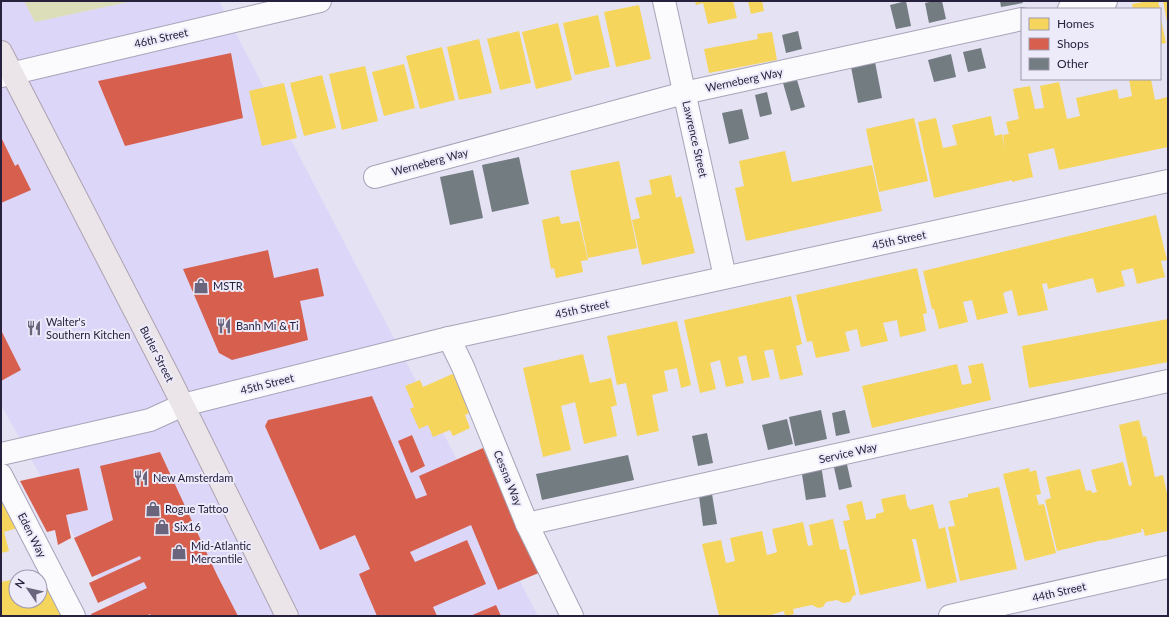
<svg xmlns="http://www.w3.org/2000/svg" width="1169" height="617" font-family="Lato,sans-serif">
  <style>
    .built { fill: #dcd6f9 }
    .green { fill: #dbdeb8 }
    .homes { fill: #f6d55c }
    .shops { fill: #d6604d }
    .building { fill: #727c81 }
    .lines { fill: none; stroke-linecap: round; stroke-linejoin: round }
    .minor-casing { stroke: #a7a3b8; stroke-width: 24 }
    .major-casing { stroke: #aea2b0; stroke-width: 24 }
    .minor { stroke: #fbfbfd; stroke-width: 22 }
    .major { stroke: #ebe5ea; stroke-width: 22 }
    .labels { text-anchor: middle; stroke-width: 4; stroke-linejoin: round; paint-order: stroke }
    .street-label { font-size: 11px; fill: #27213d; stroke: #edebfa }
    .poi-label { font-size: 11px; fill: #27213d; stroke: #edebfa; text-anchor: start }
  </style>
  <rect width="100%" height="100%" fill="#e5e2f3"/>
  <!-- built -->
  <path class="built" d="M1 1H24L35 22 133 1H219L538 616H119L1 405Z"/>
  <!-- green -->
  <path class="green" d="M24 1H133L35 22Z"/>
  <!-- homes -->
  <g class="homes">
    <path d="M695 1H733L737 18 708 24 703 3 696 5Z"/>
    <path d="M748 1H762L764 11 751 14Z"/>
    <path d="M1149 1H1158L1160 9H1133L1132 4Z"/>
    <path d="M1163 1H1168V22H1167Z"/>
    <path d="M639 5 651 59 616 67 604 12Z"/>
    <path d="M598 15 610 67 575 75 563 23Z"/>
    <path d="M1160 15 1166 43 1160 44Z"/>
    <path d="M558 23 572 80 536 89 522 32Z"/>
    <path d="M519 31 531 83 500 90 487 39Z"/>
    <path d="M772 32 777 60 709 73 704 49 758 39 757 34Z"/>
    <path d="M479 39 492 93 459 100 447 47Z"/>
    <path d="M442 47 455 100 420 109 406 56Z"/>
    <path d="M404 64 415 108 384 116 372 72Z"/>
    <path d="M365 66 378 121 342 130 329 74Z"/>
    <path d="M322 75 336 128 304 136 290 83Z"/>
    <path d="M1129 79H1151L1155 100 1168 97V147L1059 170 1054 148 1028 154 1033 177 1012 182V180L934 198 918 122 936 118 943 148 957 145 952 125 991 116 995 136 1002 134 1005 150 1003 135 1009 134 1006 122 1019 119 1013 89 1030 86 1035 109 1044 108 1040 86 1059 82 1067 119 1080 116 1076 98 1117 89 1119 99 1132 96Z"/>
    <path d="M284 83 297 138 262 146 249 91Z"/>
    <path d="M914 118 928 181 879 192 866 129Z"/>
    <path d="M785 151 792 182 872 165 882 211 746 241 735 188 744 186 739 161Z"/>
    <path d="M619 161 637 248 588 258 570 171Z"/>
    <path d="M671 175 676 198 681 196 695 253 642 265 632 220 640 218 635 198 652 194 649 180Z"/>
    <path d="M1156 215 1167 260 1161 261 1165 277 1137 284 1133 268 1121 271 1125 286 1097 293 1093 278 1048 289 1047 283 1042 284 1048 310 1018 316 1012 290 1008 291 1003 293 1008 313 977 320 972 300 963 302 968 322 939 329 934 309H932L923 271Z"/>
    <path d="M559 216 561 224 579 221 588 260 581 261 583 272 556 278 554 268 551 269 542 220Z"/>
    <path d="M917 268 927 313 923 314 926 331 900 337 897 320 883 323 888 341 861 347 857 329 845 332 850 351 816 358 812 341 807 342 796 295Z"/>
    <path d="M791 296 802 344 796 346 803 375 780 380 773 349 764 351 770 377 752 381 746 355 738 357 744 383 726 387 720 360 710 363 716 389 700 393 684 320Z"/>
    <path d="M1168 319V362L1029 388 1022 346Z"/>
    <path d="M677 321 691 385 681 388 677 368 664 371 668 391 652 395 659 431 637 436 626 383 617 385 607 336Z"/>
    <path d="M583 354 590 383 611 378 617 405 611 407 617 436 584 444 575 402 561 406 571 450 543 457 523 368Z"/>
    <path d="M983 363 991 400 872 428 862 386 957 364 962 385 972 383 968 366Z"/>
    <path d="M457 372 474 411 465 415 470 428 453 436 450 430 433 437 428 425 419 429 410 409 414 407 405 386 420 380 423 387Z"/>
    <path d="M1139 420 1143 437 1146 436 1155 477 1163 475 1168 498V531L1145 536 1143 529H1141L1142 532 1103 541V540L1057 551 1045 500 1051 498 1046 477 1080 469 1086 491 1091 490 1092 493 1097 492 1091 470 1123 462 1129 486 1132 485 1119 425Z"/>
    <path d="M1029 468 1030 472 1036 470 1041 494 1036 495 1039 505 1044 504 1056 553 1025 561 1003 474Z"/>
    <path d="M999 487 1017 569 960 581 948 527 955 526 949 501 968 497V494Z"/>
    <path d="M905 494 908 508 909 507 910 510 933 504 939 529 945 527 957 582 927 589 916 539H912L921 581 860 595 843 521 850 520 846 505 862 501 866 520 876 518V514L884 512 881 499Z"/>
    <path d="M1 496 17 528 4 532 9 551 1 553Z"/>
    <path d="M833 519 840 550 846 549 856 595 853 596 850 602 843 603 837 600 826 602 823 607 818 608 812 605 793 609 794 614 785 616 784 611 771 615V616H719L702 544 721 540 726 563 735 561 730 538 762 531 767 555 771 554 777 552 772 529 803 522 808 546 813 545 809 525Z"/>
    <path d="M39 574 63 614 56 616H1V582L16 579V601H40V577L27 576Z"/>
  </g>
  <!-- shops -->
  <g class="shops">
    <path d="M231 53 243 118 125 146 98 81Z"/>
    <path d="M1 137 15 166 18 164 31 190 1 203Z"/>
    <path d="M268 250 274 278 318 268 324 296 300 301 308 340 232 360 219 353 183 269Z"/>
    <path d="M1 330 21 370 1 381Z"/>
    <path d="M372 396 416 499 427 495 419 476 483 448 509 509 541 572 498 590 471 525 410 552 415 562 467 540 486 584 433 607 437 616H377L359 574 370 569 355 535 320 550 265 426 268 420Z"/>
    <path d="M412 435 425 466 411 473 398 441Z"/>
    <path d="M160 452 217 575 238 616H151L150 614 146 616H92L91 614 147 588 144 582 98 603 89 583 141 559 140 556 92 577 74 538 113 520 100 466Z"/>
    <path d="M79 468 88 510 66 515 71 538 58 545 55 530 47 532 20 481Z"/>
    <path d="M496 605 501 616H470Z"/>
  </g>
  <!-- building -->
  <g class="building">
    <path d="M906 1 911 26 896 29 890 5Z"/>
    <path d="M934 1H942L946 19 929 23 925 3Z"/>
    <path d="M1000 1H1022L1023 3 1001 7Z"/>
    <path d="M798 31 802 49 786 53 782 35Z"/>
    <path d="M981 48 986 68 968 72 963 52Z"/>
    <path d="M951 54 956 77 934 82 928 60Z"/>
    <path d="M875 62 882 98 858 103 851 67Z"/>
    <path d="M797 80 805 107 791 111 783 83Z"/>
    <path d="M767 92 772 114 760 117 755 95Z"/>
    <path d="M742 109 749 139 729 144 722 113Z"/>
    <path d="M519 157 529 204 492 212 482 165Z"/>
    <path d="M473 170 483 218 450 225 440 177Z"/>
    <path d="M821 410 827 439 795 446 789 417Z"/>
    <path d="M845 410 850 433 836 436 832 413Z"/>
    <path d="M787 419 793 444 768 450 762 425Z"/>
    <path d="M707 433 713 463 698 466 692 436Z"/>
    <path d="M628 455 634 480 542 500 536 474Z"/>
    <path d="M846 460 852 487 839 490 833 463Z"/>
    <path d="M821 465 826 497 806 500 801 468Z"/>
    <path d="M712 494 717 524 703 526 699 496Z"/>
  </g>
  <g class="lines">
    <!-- minor casing -->
    <g class="minor-casing">
      <g id="minor">
        <path d="M664 1 725 277"/>
        <path d="M1069 9 1106 1"/>
        <path d="M1 76 320 1"/>
        <path d="M375 177 684 93 1022 19"/>
        <path d="M449 338 463 367 527 524 572 616"/>
        <path d="M1 454 150 420 183 405 449 338 1168 181"/>
        <path d="M1 475 74 616"/>
        <path d="M527 524 1168 381"/>
        <path d="M950 616 1168 567"/>
      </g>
    </g>
    <!-- major casing -->
    <g class="major-casing">
      <path id="major" d="M1 52 171 381 287 616"/>
    </g>
    <!-- minor -->
    <use href="#minor" class="minor"/>
    <!-- major -->
    <use href="#major" class="major"/>
  </g>
  <!-- icons -->
  <defs>
    <g id="shop-bare" transform="scale(1.2)"><path d="M-5-2.5h2.3a2.7 3.5 0 0 1 5.4 0H5L5.5 6h-11ZM-1.5-2.5h3a1.5 2.3 0 0 0-3 0Z" fill="#6a657d" stroke="#edebfa" stroke-width="2.5" paint-order="stroke"/></g>
    <g id="restaurant-bare" transform="scale(1.2)"><path d="M-5-6h1v4h1v-4h1v4h1v-4h1v5L-1.5 .5V6h-2V.5L-5-1ZM5-6V6H3V1.5H1.5Q1.5-4 5-6Z" fill="#6a657d" stroke="#edebfa" stroke-width="2.5" paint-order="stroke"/></g>
  </defs>
  <g fill-rule="evenodd">
    <use href="#shop-bare" x="201" y="286"/>
    <use href="#restaurant-bare" x="224" y="326"/>
    <use href="#restaurant-bare" x="34" y="328"/>
    <use href="#restaurant-bare" x="141" y="478"/>
    <use href="#shop-bare" x="153" y="509"/>
    <use href="#shop-bare" x="162" y="527"/>
    <use href="#shop-bare" x="179" y="552"/>
  </g>
  <g class="labels">
    <!-- street labels -->
    <g class="street-label">
      <text transform="translate(161 38) rotate(-13)" y="4">46th Street</text>
      <text transform="translate(744 80) rotate(-12)" y="4">Werneberg Way</text>
      <text transform="translate(695 139) rotate(77)" y="4">Lawrence Street</text>
      <text transform="translate(430 162) rotate(-15)" y="4">Werneberg Way</text>
      <text transform="translate(899 240) rotate(-12)" y="4">45th Street</text>
      <text transform="translate(582 309) rotate(-12)" y="4">45th Street</text>
      <text transform="translate(157 354) rotate(63)" y="4">Butler Street</text>
      <text transform="translate(267 384) rotate(-14)" y="4">45th Street</text>
      <text transform="translate(848 453) rotate(-13)" y="4">Service Way</text>
      <text transform="translate(508 478) rotate(68)" y="4">Cessna Way</text>
      <text transform="translate(32 535) rotate(63)" y="4">Eden Way</text>
      <text transform="translate(1059 592) rotate(-13)" y="4">44th Street</text>
    </g>
    <!-- poi labels -->
    <g class="poi-label">
      <text x="213" y="290">MSTR</text>
      <text x="46" y="326">Walter's<tspan x="46" dy="13">Southern Kitchen</tspan></text>
      <text x="236" y="330">Banh Mi &amp; Ti</text>
      <text x="153" y="482">New Amsterdam</text>
      <text x="165" y="513">Rogue Tattoo</text>
      <text x="174" y="531">Six16</text>
      <text x="191" y="550">Mid-Atlantic<tspan x="191" dy="13">Mercantile</tspan></text>
    </g>
  </g>
  <!-- border -->
  <rect width="1169" height="617" fill="none" stroke="#27213d" stroke-width="4"/>
  <!-- legend -->
  <rect x="1021" y="8" width="140" height="72" fill="#edebfa" stroke="#9e9aae"/>
  <rect x="1029" y="18" width="20" height="12" fill="#f6d55c" stroke="#9e9aae"/>
  <text x="1057" y="28" font-size="12" fill="#27213d">Homes</text>
  <rect x="1029" y="38" width="20" height="12" fill="#d6604d" stroke="#9e9aae"/>
  <text x="1057" y="48" font-size="12" fill="#27213d">Shops</text>
  <rect x="1029" y="58" width="20" height="12" fill="#727c81" stroke="#9e9aae"/>
  <text x="1057" y="68" font-size="12" fill="#27213d">Other</text>
  <!-- north arrow -->
  <g transform="translate(28 589) rotate(304)"><circle r="19" fill="#edebfa" stroke="#9e9aae"/>
  <path d="M0-3L7 15L0 10L-7 15Z" fill="#6a657d"/>
  <text y="-6" font-size="11" font-weight="bold" text-anchor="middle" fill="#27213d">N</text>
  </g>
</svg>
